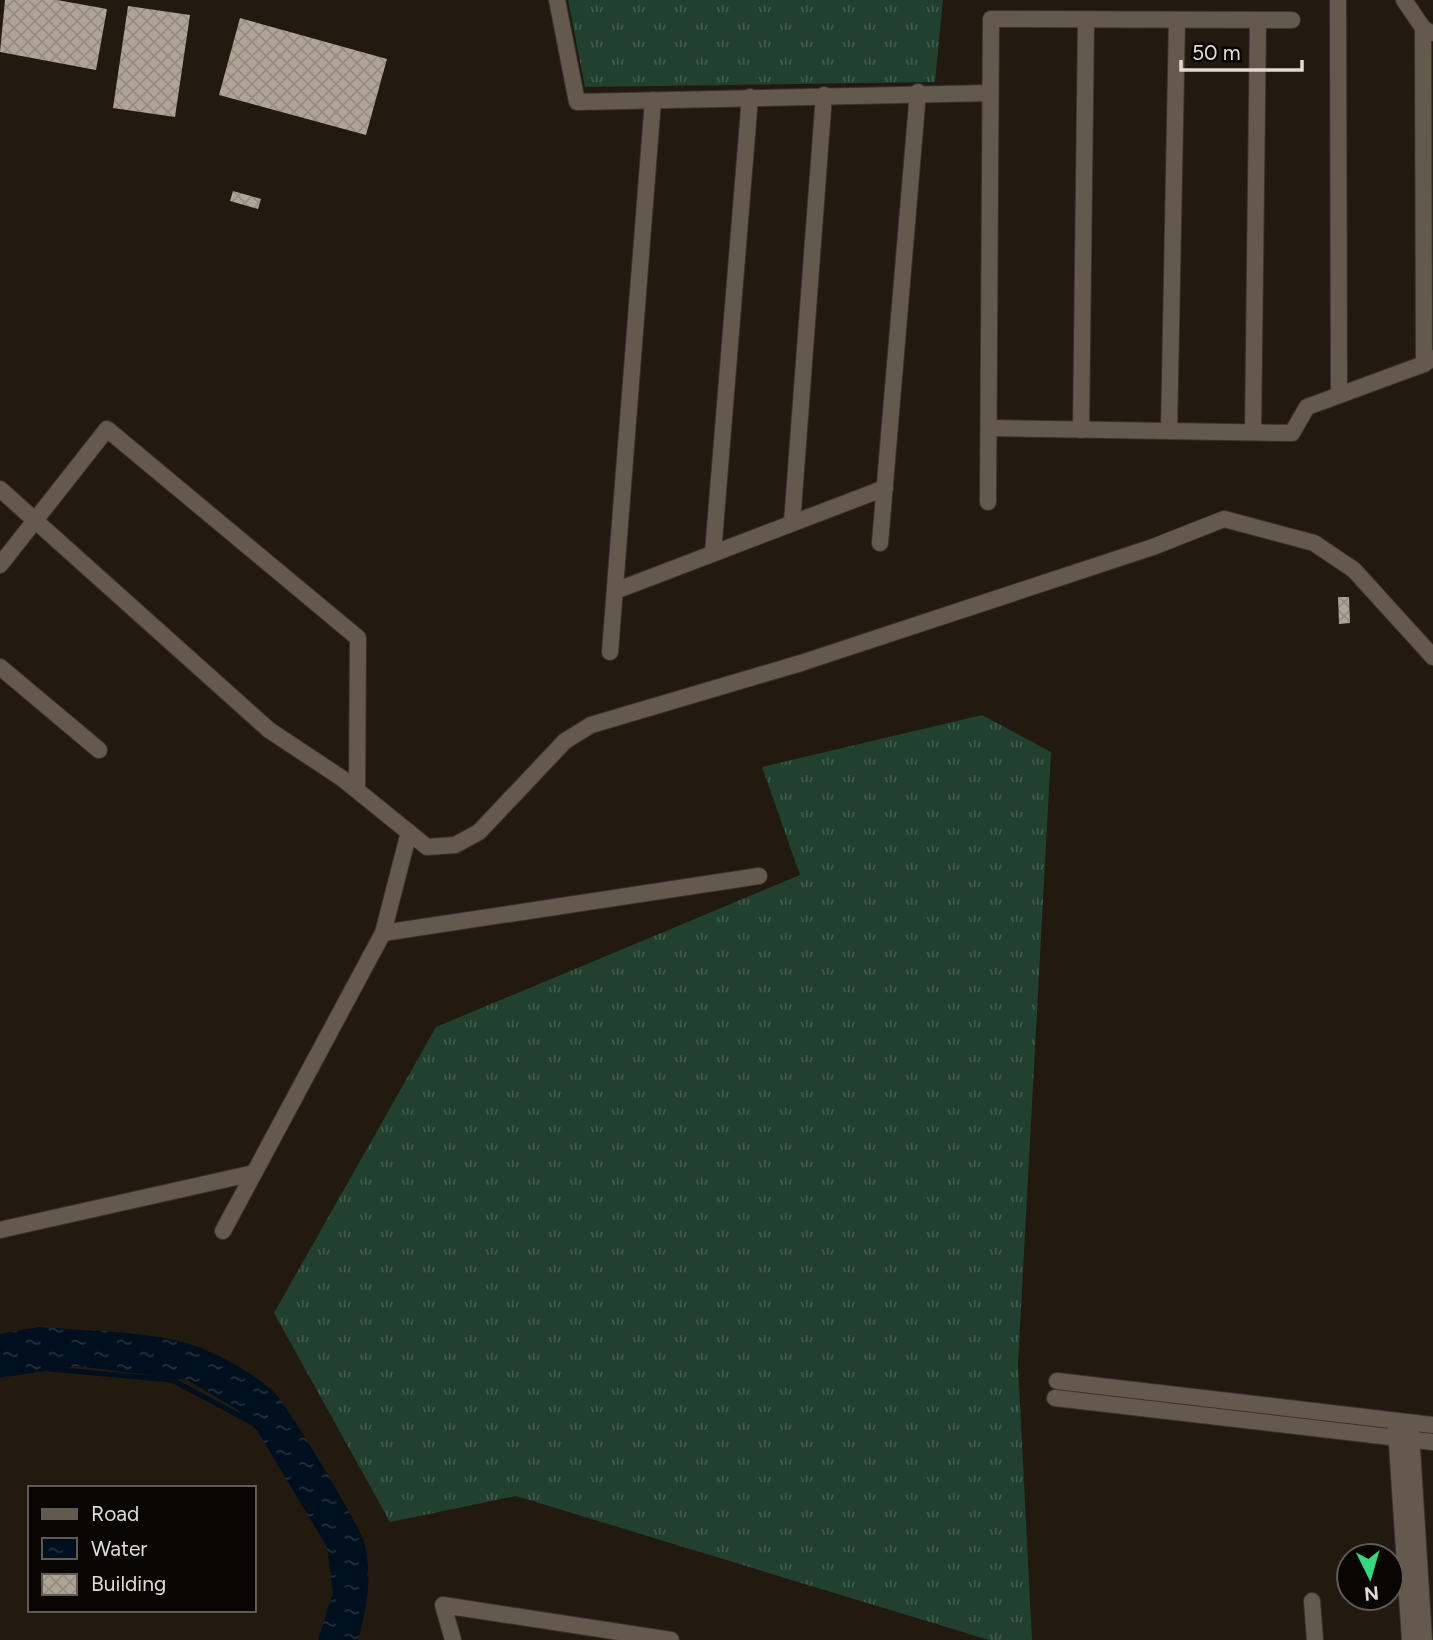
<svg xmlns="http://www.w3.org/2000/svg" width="1433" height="1640" font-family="Figtree,sans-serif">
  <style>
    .grass { fill: url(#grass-tufts) }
    .water { fill: url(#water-ripples) }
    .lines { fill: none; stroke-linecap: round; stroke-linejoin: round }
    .stream { stroke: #000f1d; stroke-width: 5 }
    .building { fill: url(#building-cross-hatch) }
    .minor-casing { stroke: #3a342e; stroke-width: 18 }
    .minor { stroke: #64594d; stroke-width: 16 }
  </style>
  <defs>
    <pattern id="grass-tufts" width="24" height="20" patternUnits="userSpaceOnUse" patternTransform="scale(1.75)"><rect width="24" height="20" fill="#214030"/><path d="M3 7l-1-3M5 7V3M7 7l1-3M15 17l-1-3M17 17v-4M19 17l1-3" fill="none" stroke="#415b4d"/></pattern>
    <pattern id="water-ripples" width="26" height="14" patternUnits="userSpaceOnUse" patternTransform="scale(1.75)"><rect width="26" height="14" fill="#000f1d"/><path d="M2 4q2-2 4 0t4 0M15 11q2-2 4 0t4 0" fill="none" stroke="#25313d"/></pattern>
    <pattern id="building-cross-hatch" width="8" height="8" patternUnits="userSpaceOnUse" patternTransform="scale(1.75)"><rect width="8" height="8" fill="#afa596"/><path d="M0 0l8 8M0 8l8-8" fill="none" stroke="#948c80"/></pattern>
  </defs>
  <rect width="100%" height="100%" fill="#22190f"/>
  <!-- grass -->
  <g class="grass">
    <path d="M568 0H943L935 82 585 87Z"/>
    <path d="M982 715 1051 752 1018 1364 1032 1640H989L516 1496 390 1522 274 1313 436 1027 800 875 762 767Z"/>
  </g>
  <!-- water -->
  <path class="water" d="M39 1327C86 1331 155 1331 198 1347 222 1356 252 1373 272 1390 287 1404 361 1527 365 1545 372 1579 367 1607 358 1640H318L333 1593 327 1547 258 1432 238 1410 187 1380 77 1366 0 1378V1334Z"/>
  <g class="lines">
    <!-- stream -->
    <path class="stream" d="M50 1369 172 1380 253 1423"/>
  </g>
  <!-- building -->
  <g class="building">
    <path d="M5 0H57L107 9 96 70 0 52Z"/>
    <path d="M128 6 190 15 175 117 113 108Z"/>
    <path d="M240 18 387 59 366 135 219 95Z"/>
    <path d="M233 191 261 199 258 209 230 201Z"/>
    <path d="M1338 597H1349L1350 623 1339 624Z"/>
  </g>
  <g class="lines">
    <!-- minor casing -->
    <g class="minor-casing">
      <g id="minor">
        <path d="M557 0 577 102 990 93"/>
        <path d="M1338 0 1339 395"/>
        <path d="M1404 0 1423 28 1431 33"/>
        <path d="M1423 28 1424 364"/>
        <path d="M989 428 1292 433 1307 407 1424 364 1433 358"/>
        <path d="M1081 430 1086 20"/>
        <path d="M1169 431 1177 20"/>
        <path d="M1253 432 1258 20"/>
        <path d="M0 489 269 730 343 779 427 847 455 845 479 832 565 741 591 725 801 663 1153 547 1224 519 1314 543 1354 570 1433 657"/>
        <path d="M988 502 991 19 1292 20"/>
        <path d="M792 523 824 95"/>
        <path d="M880 543 918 92"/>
        <path d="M713 553 750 97"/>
        <path d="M0 565 107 429 358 638 357 790"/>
        <path d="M615 591 885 488"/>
        <path d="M610 652 653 100"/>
        <path d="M0 667 99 750"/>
        <path d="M383 933 759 876"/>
        <path d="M0 1230 254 1173"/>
        <path d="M223 1231 383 933 409 832"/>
        <path d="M1057 1381 1433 1425"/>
        <path d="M1055 1398 1433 1442"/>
        <path d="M1396 1429 1410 1640"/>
        <path d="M1411 1432 1424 1640"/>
        <path d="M1312 1601 1315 1640"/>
        <path d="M453 1640 443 1605 671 1640"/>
      </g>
    </g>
    <!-- minor -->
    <use href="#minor" class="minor"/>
  </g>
  <!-- legend -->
  <rect x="28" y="1486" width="228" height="126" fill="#090503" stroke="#5f5a56" stroke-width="2"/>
  <rect x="42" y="1509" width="35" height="10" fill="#64594d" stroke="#5f5a56" stroke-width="2"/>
  <text x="91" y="1521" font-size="21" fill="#e0dad3">Road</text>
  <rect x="42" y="1538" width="35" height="21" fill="url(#water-ripples)" stroke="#5f5a56" stroke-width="2"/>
  <text x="91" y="1556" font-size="21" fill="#e0dad3">Water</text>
  <rect x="42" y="1574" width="35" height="21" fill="url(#building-cross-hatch)" stroke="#5f5a56" stroke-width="2"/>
  <text x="91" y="1591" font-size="21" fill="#e0dad3">Building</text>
  <!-- north arrow -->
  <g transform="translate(1370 1577) rotate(175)"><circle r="33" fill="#090503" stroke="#5f5a56" stroke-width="2"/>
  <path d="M0-5L12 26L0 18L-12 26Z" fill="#36d880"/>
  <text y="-10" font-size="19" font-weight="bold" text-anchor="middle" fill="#e0dad3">N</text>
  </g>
  <!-- scale -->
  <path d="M1181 60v10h121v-10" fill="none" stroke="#e0dad3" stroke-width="3.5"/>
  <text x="1192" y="60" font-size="21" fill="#e0dad3" stroke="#090503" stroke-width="5" paint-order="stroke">50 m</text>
</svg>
